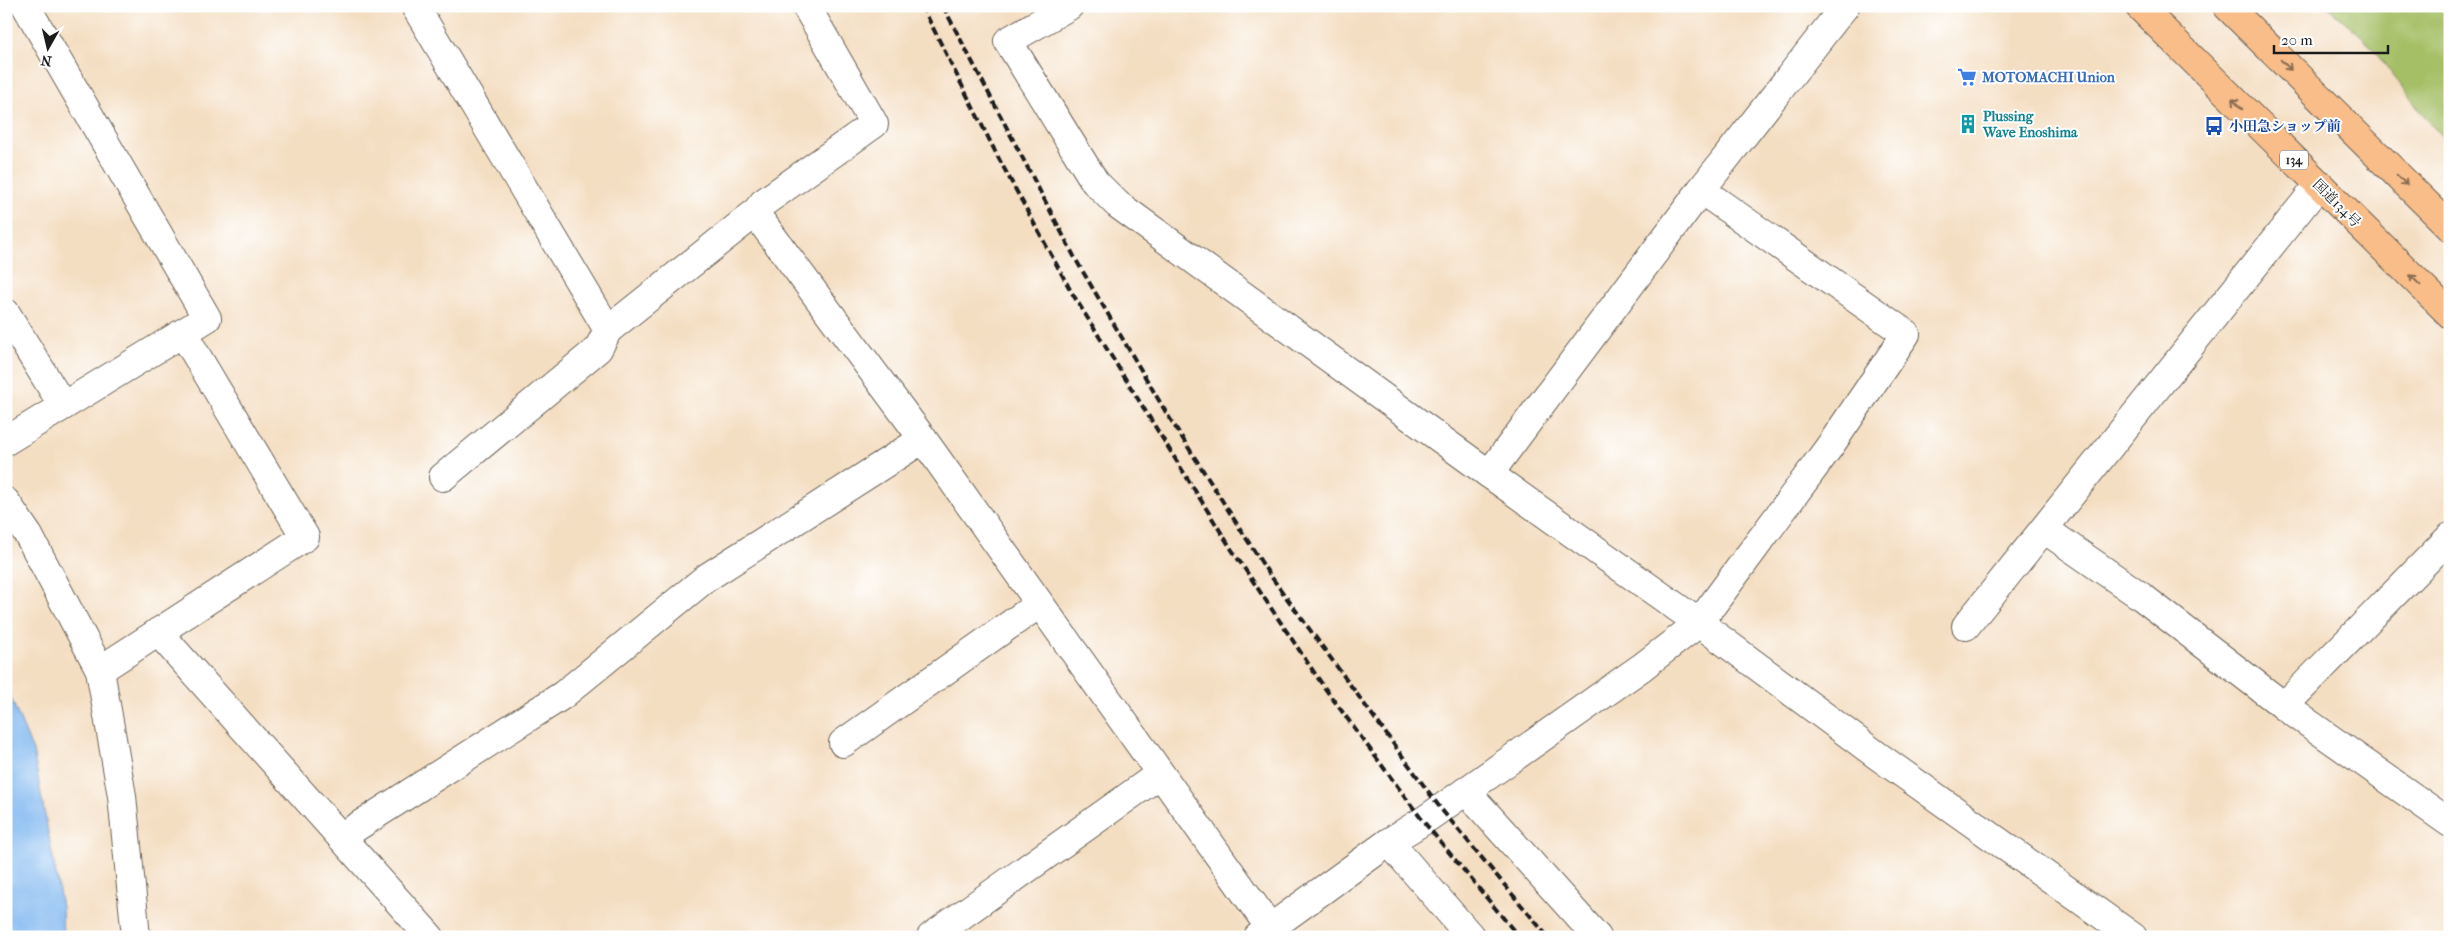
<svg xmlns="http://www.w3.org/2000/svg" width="2456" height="943" font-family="'IM FELL French Canon','Noto Serif JP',serif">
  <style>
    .green { fill: #a5bf66; stroke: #606e41 }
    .water { fill: #80b7f0; stroke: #4e6a86 }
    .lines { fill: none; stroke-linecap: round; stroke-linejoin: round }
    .minor-casing { stroke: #686056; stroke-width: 30 }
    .highway-casing { stroke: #686056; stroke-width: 30 }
    .minor { stroke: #fff; stroke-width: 28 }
    .highway { stroke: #f8bd89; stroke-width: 28 }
    .rail { stroke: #1c1c1c; stroke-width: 4; stroke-dasharray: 8 4; stroke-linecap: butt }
    .oneway { stroke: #8a6c52 }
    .labels { text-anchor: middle; stroke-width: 4; stroke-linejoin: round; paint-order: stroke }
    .shield { fill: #fff; stroke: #606060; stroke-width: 1 }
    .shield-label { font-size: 12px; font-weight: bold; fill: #1c1c1c }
    .shop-label { font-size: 14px; font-weight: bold; fill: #366cbe; stroke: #fff; text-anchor: start }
    .culture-label { font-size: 14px; font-weight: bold; fill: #0d838f; stroke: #fff; text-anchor: start }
    .transit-label { font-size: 14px; font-weight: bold; fill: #164399; stroke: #fff; text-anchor: start }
    .street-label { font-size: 14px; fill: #1c1c1c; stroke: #fff }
  </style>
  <rect width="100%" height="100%" fill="#fff"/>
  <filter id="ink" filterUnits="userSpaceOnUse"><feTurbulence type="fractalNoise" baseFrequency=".02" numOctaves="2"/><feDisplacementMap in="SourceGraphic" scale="10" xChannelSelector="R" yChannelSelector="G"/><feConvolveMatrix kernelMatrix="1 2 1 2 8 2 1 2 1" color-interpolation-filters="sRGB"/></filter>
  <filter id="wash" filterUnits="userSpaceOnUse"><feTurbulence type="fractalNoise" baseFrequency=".0096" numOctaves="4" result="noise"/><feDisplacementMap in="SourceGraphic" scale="20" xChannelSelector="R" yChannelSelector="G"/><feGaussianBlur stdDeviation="1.12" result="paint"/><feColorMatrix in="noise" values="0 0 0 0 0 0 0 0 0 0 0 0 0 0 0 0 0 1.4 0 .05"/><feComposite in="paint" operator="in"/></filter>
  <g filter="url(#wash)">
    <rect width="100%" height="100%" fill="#f4dec2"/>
    <!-- green -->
    <path class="green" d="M2327 6H2450V145L2433 127 2365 39Z"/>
    <!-- water -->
    <path class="water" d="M6 686 33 751 62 907 63 937H6Z"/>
  </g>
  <g filter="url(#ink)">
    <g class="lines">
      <!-- minor casing -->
      <g class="minor-casing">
        <g id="minor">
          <path d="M415 6 608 330"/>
          <path d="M1069 6 1008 41 1095 182 1117 204 1489 474 1699 623 1878 756 2133 937"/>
          <path d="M755 213 923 439 1270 928"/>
          <path d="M6 313 63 406"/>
          <path d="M6 441 207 318 26 6"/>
          <path d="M1489 474 1701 190 1845 6"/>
          <path d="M443 477 598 349 608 330 755 213 763 203 874 124 806 6"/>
          <path d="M6 502 29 536 100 670 122 796 136 937"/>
          <path d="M2044 529 2142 597 2284 706 2450 823"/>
          <path d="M1966 626 2319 185"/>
          <path d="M158 632 430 937"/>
          <path d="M100 670 305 537 183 333"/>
          <path d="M2284 706 2450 537"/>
          <path d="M843 743 1039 604"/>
          <path d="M341 837 563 695 706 578 923 439"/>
          <path d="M1389 842 1471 937"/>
          <path d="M931 937 1160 774"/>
          <path d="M1258 937 1389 842 1423 821 1466 791"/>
          <path d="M1597 937 1466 791 1642 667 1699 623 1830 446 1906 334 1701 190"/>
        </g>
      </g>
      <!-- highway casing -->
      <g class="highway-casing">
        <g id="highway">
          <path d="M2139 6 2450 314"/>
          <path d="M2227 6 2450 227"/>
        </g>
      </g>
      <!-- minor -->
      <use href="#minor" class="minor"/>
      <!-- highway -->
      <use href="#highway" class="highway"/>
      <!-- rail -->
      <g class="rail">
        <path d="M922 6 999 159 1072 293 1232 550 1324 687 1423 821 1519 937"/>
        <path d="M943 6 1076 260 1167 414 1267 571 1441 809 1548 937"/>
      </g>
    </g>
    <!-- one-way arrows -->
    <defs><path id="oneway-shaft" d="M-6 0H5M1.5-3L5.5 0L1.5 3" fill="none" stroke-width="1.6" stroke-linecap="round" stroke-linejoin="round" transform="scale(1.25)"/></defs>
    <g class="oneway">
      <use href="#oneway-shaft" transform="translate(2286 65) rotate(45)"/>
      <use href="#oneway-shaft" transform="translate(2237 104) rotate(-135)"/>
      <use href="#oneway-shaft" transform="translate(2402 180) rotate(45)"/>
      <use href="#oneway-shaft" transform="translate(2415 280) rotate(-135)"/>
    </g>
  </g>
  <!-- icons -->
  <defs>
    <g id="supermarket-bare" transform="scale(1.5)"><path d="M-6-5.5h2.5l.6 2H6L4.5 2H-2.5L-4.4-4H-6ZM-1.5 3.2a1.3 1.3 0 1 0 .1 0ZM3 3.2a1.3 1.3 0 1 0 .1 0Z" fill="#3f7fe0" stroke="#fff" stroke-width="2.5" paint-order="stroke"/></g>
    <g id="building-bare" transform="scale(1.5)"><path d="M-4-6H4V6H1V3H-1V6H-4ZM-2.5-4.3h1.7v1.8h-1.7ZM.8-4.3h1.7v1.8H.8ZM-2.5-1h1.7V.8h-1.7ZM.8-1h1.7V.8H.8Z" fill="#0f9aa8" stroke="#fff" stroke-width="2.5" paint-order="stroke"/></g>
    <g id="bus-bare" transform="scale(1.5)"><path d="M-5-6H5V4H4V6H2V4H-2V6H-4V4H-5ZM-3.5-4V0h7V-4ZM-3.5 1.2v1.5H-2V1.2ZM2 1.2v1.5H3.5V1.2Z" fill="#1a4fb4" stroke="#fff" stroke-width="2.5" paint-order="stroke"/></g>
  </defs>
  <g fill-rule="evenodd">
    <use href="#supermarket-bare" x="1967" y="77"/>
    <use href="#building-bare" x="1968" y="124"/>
    <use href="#bus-bare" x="2214" y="126"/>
  </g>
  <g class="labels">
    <!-- shield labels -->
    <rect class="shield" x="2280" y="150.5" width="28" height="19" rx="4"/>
    <g class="shield-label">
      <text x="2294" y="164">134</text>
    </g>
    <!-- shop labels -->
    <g class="shop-label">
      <text x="1982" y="82">MOTOMACHI Union</text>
    </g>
    <!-- culture labels -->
    <g class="culture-label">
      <text x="1983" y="121">Plussing<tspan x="1983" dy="16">Wave Enoshima</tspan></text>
    </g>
    <!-- transit labels -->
    <g class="transit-label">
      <text x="2229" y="131">小田急ショップ前</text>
    </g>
    <!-- street labels -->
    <g class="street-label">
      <text transform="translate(2337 203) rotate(45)" y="5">国道134号</text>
    </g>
  </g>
  <!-- margin -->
  <rect width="2456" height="943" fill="none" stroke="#fff" stroke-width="25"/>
  <!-- north arrow -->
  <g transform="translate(48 48) rotate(188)" stroke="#ffffff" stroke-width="4" paint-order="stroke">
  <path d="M0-4L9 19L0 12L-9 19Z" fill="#1c1c1c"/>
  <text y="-8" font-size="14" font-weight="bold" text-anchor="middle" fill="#1c1c1c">N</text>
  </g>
  <!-- scale -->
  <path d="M2274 45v8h114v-8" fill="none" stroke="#1c1c1c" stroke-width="2.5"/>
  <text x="2281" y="45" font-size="15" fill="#1c1c1c" stroke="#ffffff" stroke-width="4" paint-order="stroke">20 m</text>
</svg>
